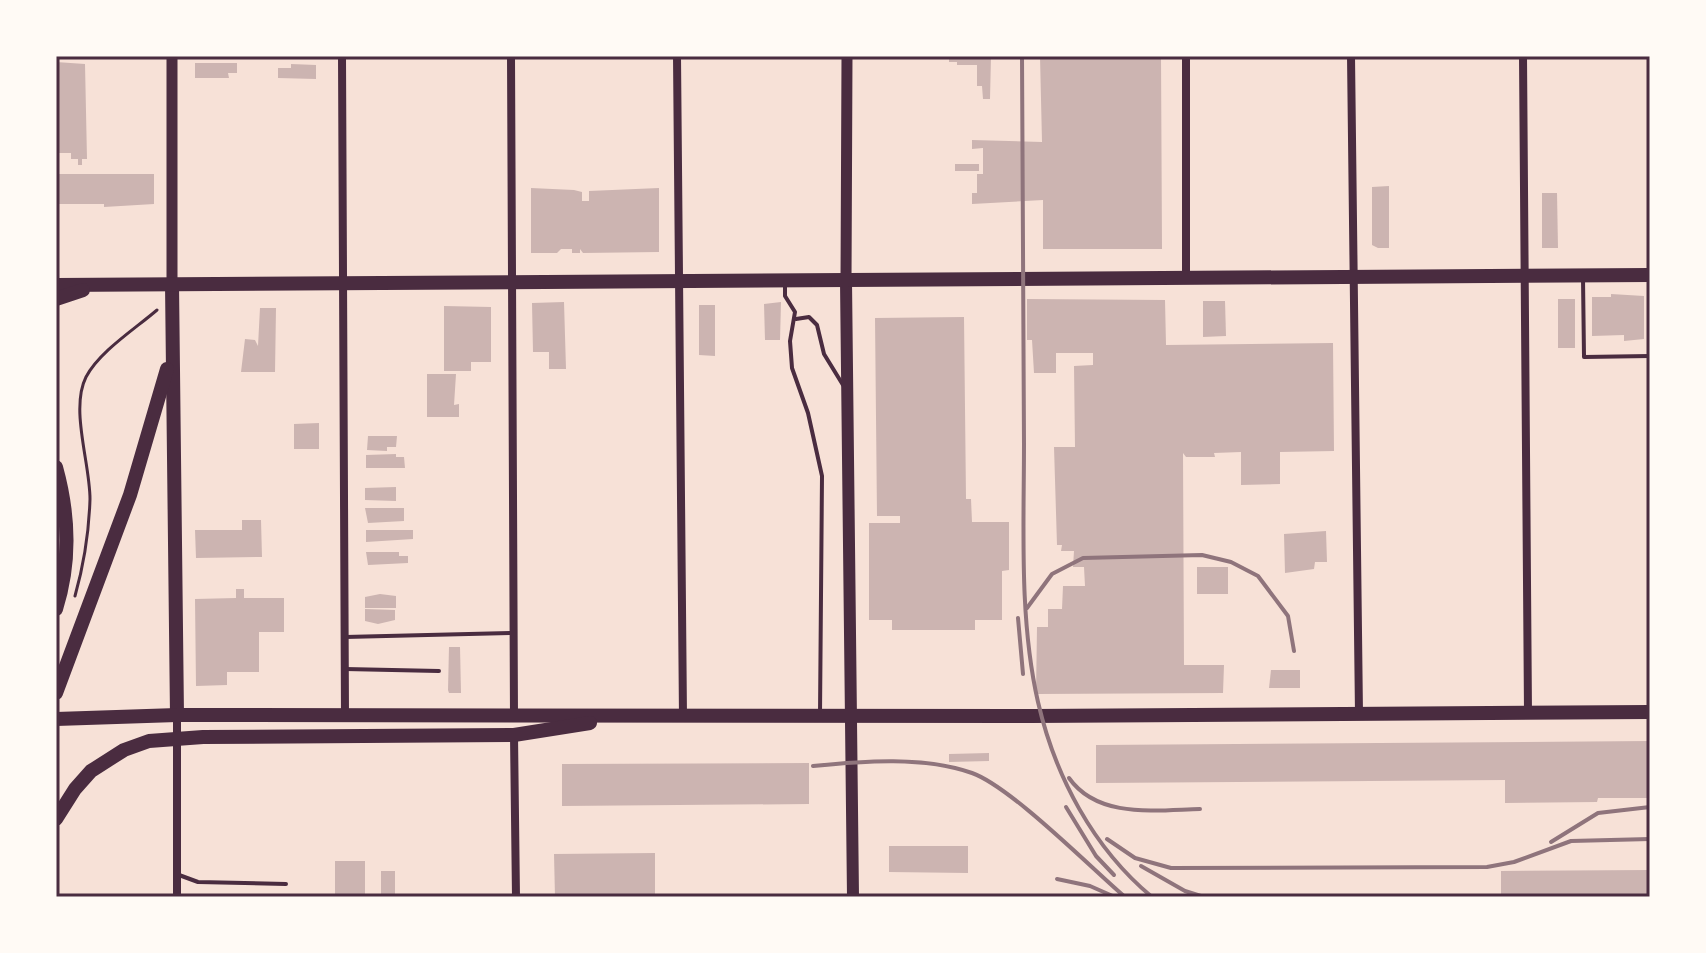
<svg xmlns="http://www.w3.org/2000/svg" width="1706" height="953" font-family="Lato,sans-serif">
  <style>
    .building { fill: #ccb4b1 }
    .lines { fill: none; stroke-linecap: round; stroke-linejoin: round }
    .path { stroke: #4a2c40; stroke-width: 3 }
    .service { stroke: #4a2c40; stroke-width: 4 }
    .minor { stroke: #4a2c40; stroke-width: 8 }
    .tertiary { stroke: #4a2c40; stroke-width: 11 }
    .secondary { stroke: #4a2c40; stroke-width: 12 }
    .primary { stroke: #4a2c40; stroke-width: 14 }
    .rail { stroke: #8f747c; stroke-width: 4 }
    .neatline { fill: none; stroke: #4a2c40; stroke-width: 3 }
  </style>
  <rect width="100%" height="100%" fill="#f7e1d7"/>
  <!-- building -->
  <g class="building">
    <path d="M949 56H991L990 99H983L982 86H977V65H957V62H949Z"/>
    <path d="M1040 56H1161L1162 249H1043V200L972 204V193H977V174H983V148L972 149V140L1042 142Z"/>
    <path d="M56 62 85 64 87 159H82V165H78V159H71V153H56Z"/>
    <path d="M195 63H237V73H228L229 78H195Z"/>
    <path d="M291 64 316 65V79L278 78V68H291Z"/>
    <rect x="955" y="164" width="24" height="7"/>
    <path d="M56 174H154V204L104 207V204H56Z"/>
    <path d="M1389 186V248H1378L1372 245V187Z"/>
    <path d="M531 188 574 190 582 192V201H589V191L659 188V252L583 253 580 249V253H572V249H561L557 253H531Z"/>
    <path d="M1542 193H1557L1558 248H1542Z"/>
    <path d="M1611 294 1644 296V339L1624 341V335L1592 336V297H1611Z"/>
    <path d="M1027 299 1165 300 1166 345 1333 343 1334 451 1280 452V484L1241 485V452L1214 453 1215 457H1186L1183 453 1184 665H1224L1223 693 1036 694 1037 627H1048V609H1062L1063 586H1085L1084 567H1073L1074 551H1061L1062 545H1057L1054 447H1075L1074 366 1093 365V353H1056V373H1034L1032 340H1027Z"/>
    <rect x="1558" y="299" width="17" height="49"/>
    <path d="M1203 301H1225L1226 336 1203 337Z"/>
    <path d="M564 302 566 369H549V352H533L532 303Z"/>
    <path d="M781 302 780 340H765L764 304Z"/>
    <path d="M699 305H715V356L699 355Z"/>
    <path d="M444 306 491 307V362H471V371H444Z"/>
    <path d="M260 308H276L275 372H241L245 339 255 340 258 346Z"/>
    <path d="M964 317 966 499H971L972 522H1009V570L1002 571V620H975V630H892V620H869V523H900V516H877L875 318Z"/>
    <path d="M427 374H456L454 405 459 404V417H427Z"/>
    <path d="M319 423V449H294V424Z"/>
    <path d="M397 436 396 447H387V451L367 450 368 436Z"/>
    <path d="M396 454V457H404L405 468H366V455Z"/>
    <path d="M396 487V501L365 500V488Z"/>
    <path d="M365 508H404V521L368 523Z"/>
    <path d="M242 520H261L262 557 196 558 195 530H242Z"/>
    <path d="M366 530H413V539L366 542Z"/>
    <path d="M1326 531 1327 562H1315L1314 569 1285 573 1284 534Z"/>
    <path d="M366 552H399V556H408V563L368 565Z"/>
    <rect x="1197" y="567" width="31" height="27"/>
    <path d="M236 589H244V598H284V632H259V672H227V685L196 686 195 599 236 598Z"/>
    <path d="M380 594 396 596V608H365V597Z"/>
    <path d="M365 609 395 610V620L378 624 365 621Z"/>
    <path d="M449 647H460L461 693H449L448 690Z"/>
    <path d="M1271 670H1300V688H1269Z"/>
    <path d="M1650 741V798H1598L1597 802 1505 803V780L1096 783V745Z"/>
    <path d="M989 753V761L949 762V754Z"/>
    <path d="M809 763V804L562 806V764Z"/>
    <path d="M889 846H968V873L889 872Z"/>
    <path d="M655 853V897H555L554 854Z"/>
    <rect x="335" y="861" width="30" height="36"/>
    <path d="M1650 870V897H1501V871Z"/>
    <rect x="381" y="871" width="14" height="26"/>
  </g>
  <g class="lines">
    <!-- path -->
    <path class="path" d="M75 596C84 564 89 532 90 499 90 463 70 409 86 377 100 351 135 329 157 310"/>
    <!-- service -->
    <g class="service">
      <path d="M1583 278 1584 357 1650 356"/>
      <path d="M785 284V296L795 312 790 341 792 368 808 413 822 476 820 714"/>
      <path d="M796 319 809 317 817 325 824 354 843 385"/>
      <path d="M345 637 513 633"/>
      <path d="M345 669 439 671"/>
      <path d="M179 875 198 882 286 884"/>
    </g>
    <!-- minor -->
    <g class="minor">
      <path d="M342 56 345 715"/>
      <path d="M511 56 514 716"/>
      <path d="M677 56 683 717"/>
      <path d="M1186 56V278"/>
      <path d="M1351 56 1359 714"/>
      <path d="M1523 56 1528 713"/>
      <path d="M177 715V897"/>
      <path d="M514 735 516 897"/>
    </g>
    <!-- tertiary -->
    <g class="tertiary">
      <path d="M846 281 847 56"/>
      <path d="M172 284V56"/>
    </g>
    <!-- secondary -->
    <path class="secondary" d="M846 281 853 897"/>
    <!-- primary -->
    <g class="primary">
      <path d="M172 284 177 715"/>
      <path d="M56 285 1650 275"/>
      <path d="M56 299 83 290"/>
      <path d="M56 467C69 514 71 562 56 609"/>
      <path d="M56 693 130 495 167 369"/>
      <path d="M56 719 177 715 1033 716 1650 712"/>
      <path d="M56 819 75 789 91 771 124 750 149 741 203 737 514 735 590 723"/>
    </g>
    <!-- rail -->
    <g class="rail">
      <path d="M1022 56C1023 185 1023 314 1024 443 1024 527 1019 619 1038 702 1055 776 1093 848 1152 897"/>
      <path d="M1027 608 1052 574 1083 558 1202 555 1231 562 1258 576 1288 616 1294 651"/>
      <path d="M1018 618 1023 674"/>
      <path d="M813 766C863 761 924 756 972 773 1011 787 1090 867 1125 897"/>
      <path d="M1069 778C1098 819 1156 810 1200 809"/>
      <path d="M1066 807 1096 856 1114 875"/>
      <path d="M1107 839 1135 858 1171 868 1487 867 1514 862 1571 841 1650 839"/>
      <path d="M1551 842 1598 813 1650 807"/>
      <path d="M1141 866 1185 891 1204 897"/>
      <path d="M1057 879 1090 886 1115 897"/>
    </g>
  </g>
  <!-- border -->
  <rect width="1706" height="953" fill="none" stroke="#fffaf5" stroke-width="116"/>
  <rect x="58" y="58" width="1590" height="837" class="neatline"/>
</svg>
